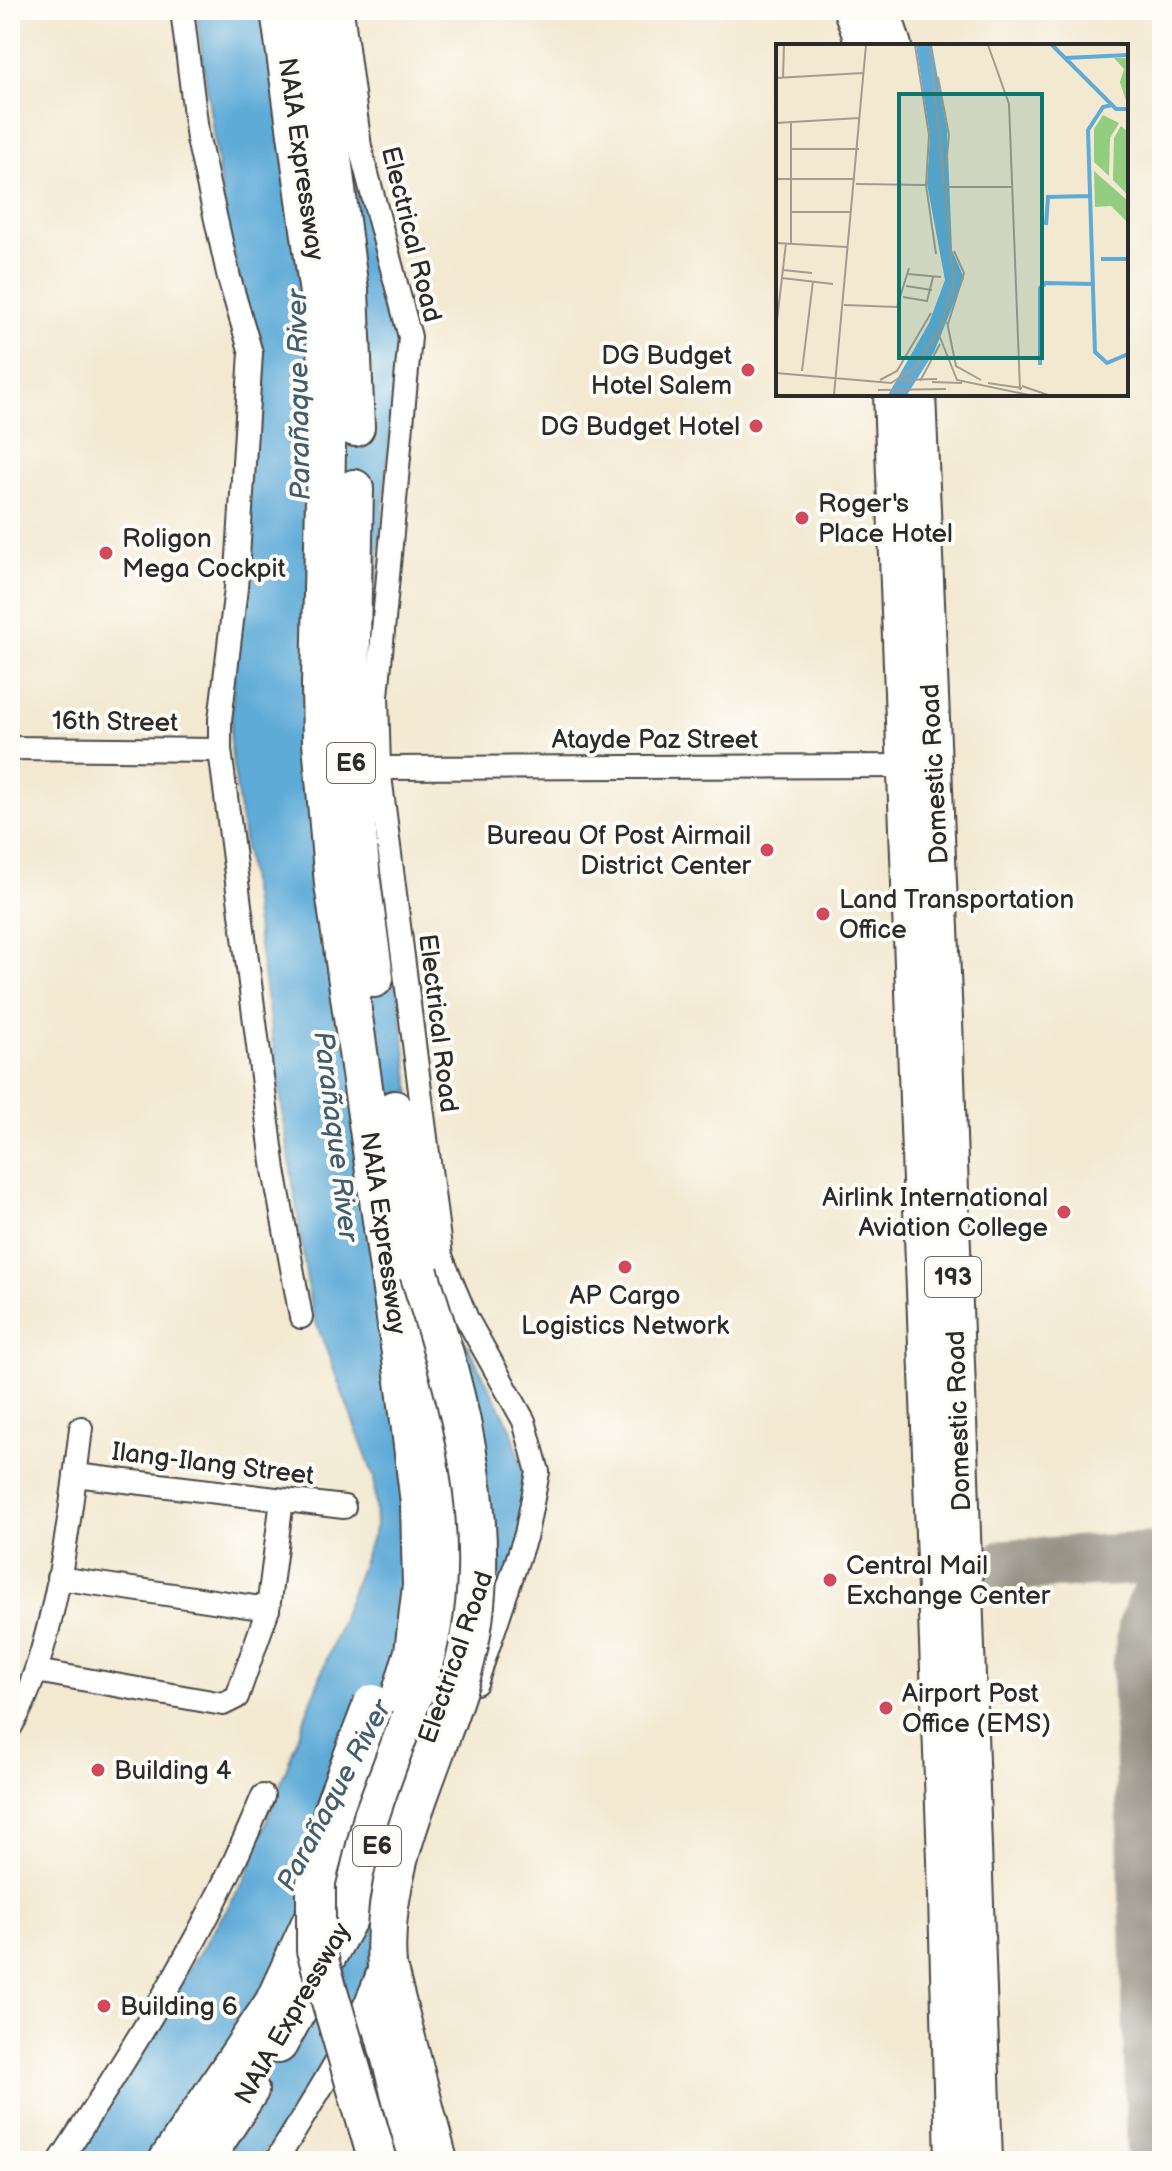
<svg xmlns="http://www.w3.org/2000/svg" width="1172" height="2171" font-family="'Balsamiq Sans',sans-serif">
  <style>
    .water { fill: #5fabd8; stroke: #456b82; stroke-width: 2 }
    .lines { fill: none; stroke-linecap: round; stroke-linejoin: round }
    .taxiway { stroke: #8f8a7e; stroke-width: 52 }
    .minor-casing { stroke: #494744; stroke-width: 26 }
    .primary-casing { stroke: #494744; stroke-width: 38 }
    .motorway-casing { stroke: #494744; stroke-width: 42 }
    .minor { stroke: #fff; stroke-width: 22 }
    .primary { stroke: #fff; stroke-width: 34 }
    .motorway { stroke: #fff; stroke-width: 38 }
    .motorway-bridge-casing { stroke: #494744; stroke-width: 42; stroke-linecap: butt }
    .motorway-bridge { stroke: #fff; stroke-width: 38 }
    .poi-dot { fill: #d1495b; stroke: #fdfcf7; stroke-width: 3 }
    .labels { text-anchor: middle; stroke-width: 8; stroke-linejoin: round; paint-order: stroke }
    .shield { fill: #fdfcf7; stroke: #6a6a68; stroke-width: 2 }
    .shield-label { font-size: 24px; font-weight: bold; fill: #2b2b2b }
    .street-label { font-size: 26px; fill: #2b2b2b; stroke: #fdfcf7 }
    .poi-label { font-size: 26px; fill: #2b2b2b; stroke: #fdfcf7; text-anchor: start }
    .water-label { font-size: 28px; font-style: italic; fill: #405e70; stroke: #fdfcf7 }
    .inset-river { fill: none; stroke: #5fabd8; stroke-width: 4 }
    .inset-road { fill: none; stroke: #a39c8e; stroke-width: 2 }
    .view { fill: #0f766e; fill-opacity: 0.15; stroke: #0f766e; stroke-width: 4 }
    .inset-edge { fill: none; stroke: #2b2b2b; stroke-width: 4 }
  </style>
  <rect width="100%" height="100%" fill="#fdfcf7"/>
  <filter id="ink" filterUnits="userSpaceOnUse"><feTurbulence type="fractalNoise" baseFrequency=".0125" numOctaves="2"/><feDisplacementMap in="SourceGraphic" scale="16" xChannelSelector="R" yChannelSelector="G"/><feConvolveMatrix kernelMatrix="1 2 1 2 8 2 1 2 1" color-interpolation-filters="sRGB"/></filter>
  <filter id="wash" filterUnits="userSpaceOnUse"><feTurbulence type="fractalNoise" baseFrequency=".006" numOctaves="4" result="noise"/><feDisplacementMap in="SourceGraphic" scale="32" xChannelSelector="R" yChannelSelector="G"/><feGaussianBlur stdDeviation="1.8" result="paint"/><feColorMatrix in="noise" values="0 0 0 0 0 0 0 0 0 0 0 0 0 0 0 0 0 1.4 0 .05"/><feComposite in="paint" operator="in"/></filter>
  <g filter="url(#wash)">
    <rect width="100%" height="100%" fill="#f3e8d0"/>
    <!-- water -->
    <path class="water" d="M196 10H331L346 152 393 297 399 337 379 549 368 745 434 1283 511 1428 534 1510 446 1736 345 2035 291 2123 253 2161H68L245 1880 376 1526 374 1477 311 1309 230 743 254 344 225 219Z"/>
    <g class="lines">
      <!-- taxiway -->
      <g class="taxiway">
        <path d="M1006 1565 1162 1558"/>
        <path d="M1153 2161 1138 1667 1145 1622 1162 1587"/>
      </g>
    </g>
  </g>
  <g filter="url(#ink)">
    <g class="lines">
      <!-- minor casing -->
      <g class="minor-casing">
        <g id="minor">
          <path d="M182 10 198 139 229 278 251 353 236 588 220 720V750L274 1170 301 1317"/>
          <path d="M342 10 360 147 410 337 377 696 379 768 441 1256 467 1319 524 1421 538 1472 526 1534 476 1683"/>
          <path d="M10 748 220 750"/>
          <path d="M379 768 918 766"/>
          <path d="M75 1475 344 1507"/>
          <path d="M58 1578 268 1609"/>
          <path d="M36 1671 223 1704 237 1697 268 1609 282 1500"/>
          <path d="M10 1728C54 1657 71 1512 81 1428"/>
          <path d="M368 2003 410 2161"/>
          <path d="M60 2161C137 2043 210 1927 263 1796"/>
          <path d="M276 2161C316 2096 357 2034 382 1962"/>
        </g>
      </g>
      <!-- primary casing -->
      <g class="primary-casing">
        <g id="primary">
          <path d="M851 10 864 46"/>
          <path d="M883 10 894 46"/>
          <path d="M891 394 945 1860 953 2161"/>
          <path d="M918 394 945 1021 985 2161"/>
        </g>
      </g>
      <!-- motorway casing -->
      <g class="motorway-casing">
        <g id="motorway">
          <path d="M313 10 349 291 355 427"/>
          <path d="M354 489 349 738 361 881 374 978"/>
          <path d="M387 1966 438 2161"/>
          <path d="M278 2044 349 1916 414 1754 442 1657 453 1586 449 1497 394 1110"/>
          <path d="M168 2161 274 2003 323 1897 391 1729 414 1652 422 1586 420 1503 406 1388 334 884 322 742 321 685 328 359 280 10"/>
          <path d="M203 2161 249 2090"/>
        </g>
      </g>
      <!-- minor -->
      <use href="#minor" class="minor"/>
      <!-- primary -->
      <use href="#primary" class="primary"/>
      <!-- motorway -->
      <use href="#motorway" class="motorway"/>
      <!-- motorway-bridge casing -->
      <g class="motorway-bridge-casing">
        <g id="motorway-bridge">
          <path d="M373 1704 335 1804 316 1882V1950L378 2161"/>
          <path d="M387 1966C379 1864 434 1769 462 1673 500 1543 460 1398 419 1273"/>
        </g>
      </g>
      <!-- motorway-bridge -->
      <use href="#motorway-bridge" class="motorway-bridge"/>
    </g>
  </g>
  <!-- markers -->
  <g class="poi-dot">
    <circle cx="748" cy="370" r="8"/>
    <circle cx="756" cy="426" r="8"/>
    <circle cx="802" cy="518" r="8"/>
    <circle cx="106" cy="553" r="8"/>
    <circle cx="767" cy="850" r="8"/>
    <circle cx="823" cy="914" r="8"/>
    <circle cx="1064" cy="1212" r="8"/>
    <circle cx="625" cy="1267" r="8"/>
    <circle cx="830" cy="1580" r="8"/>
    <circle cx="886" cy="1708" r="8"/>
    <circle cx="98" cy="1770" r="8"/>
    <circle cx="104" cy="2006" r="8"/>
  </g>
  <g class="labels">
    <!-- shield labels -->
    <g class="shield">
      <rect x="327" y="743" width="48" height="40" rx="6"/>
      <rect x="925" y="1257" width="56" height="40" rx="6"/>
      <rect x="353" y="1826" width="48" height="40" rx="6"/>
    </g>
    <g class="shield-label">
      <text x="351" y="771">E6</text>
      <text x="953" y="1285">193</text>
      <text x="377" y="1854">E6</text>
    </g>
    <!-- street labels -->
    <g class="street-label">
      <text transform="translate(302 159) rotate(82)" y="9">NAIA Expressway</text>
      <text transform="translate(412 234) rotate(76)" y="9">Electrical Road</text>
      <text transform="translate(115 721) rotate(1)" y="9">16th Street</text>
      <text x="655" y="748">Atayde Paz Street</text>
      <text transform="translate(934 774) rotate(-93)" y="9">Domestic Road</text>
      <text transform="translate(439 1023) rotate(83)" y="9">Electrical Road</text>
      <text transform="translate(384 1233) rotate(82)" y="9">NAIA Expressway</text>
      <text transform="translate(958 1421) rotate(-92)" y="9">Domestic Road</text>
      <text transform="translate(213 1463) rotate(7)" y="9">Ilang-Ilang Street</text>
      <text transform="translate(455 1657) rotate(-71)" y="9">Electrical Road</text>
      <text transform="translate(292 2013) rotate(-60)" y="9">NAIA Expressway</text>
    </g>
    <!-- poi labels -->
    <g class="poi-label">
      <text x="732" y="364" text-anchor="end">DG Budget<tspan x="732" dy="30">Hotel Salem</tspan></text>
      <text x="740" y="435" text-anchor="end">DG Budget Hotel</text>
      <text x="818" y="512">Roger's<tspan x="818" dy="30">Place Hotel</tspan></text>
      <text x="122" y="547">Roligon<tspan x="122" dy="30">Mega Cockpit</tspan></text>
      <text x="751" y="844" text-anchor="end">Bureau Of Post Airmail<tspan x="751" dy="30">District Center</tspan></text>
      <text x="839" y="908">Land Transportation<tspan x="839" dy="30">Office</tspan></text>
      <text x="1048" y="1206" text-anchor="end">Airlink International<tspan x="1048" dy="30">Aviation College</tspan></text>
      <text x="625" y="1304" text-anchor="middle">AP Cargo<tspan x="625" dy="30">Logistics Network</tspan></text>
      <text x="846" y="1574">Central Mail<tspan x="846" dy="30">Exchange Center</tspan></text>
      <text x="902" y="1702">Airport Post<tspan x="902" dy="30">Office (EMS)</tspan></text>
      <text x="114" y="1779">Building 4</text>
      <text x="120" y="2015">Building 6</text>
    </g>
    <!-- water labels -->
    <g class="water-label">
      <text transform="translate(298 395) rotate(-91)" y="10">Parañaque River</text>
      <text transform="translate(337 1136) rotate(83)" y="10">Parañaque River</text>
      <text transform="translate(333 1795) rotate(-62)" y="10">Parañaque River</text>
    </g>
  </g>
  <!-- overview -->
  <g transform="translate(776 44)">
    <rect width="352" height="352" fill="#f3e8d0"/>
    <path d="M338 14H352L351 60 344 38 348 25ZM327 71 343 79 334 94 333 132 318 118V85ZM345 82 352 88V151L337 136 338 94ZM318 127 352 157V179L335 162 319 163Z" fill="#92cd81"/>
    <path d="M140 1H156L171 86 176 206 188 234 158 308 131 351H112L153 279 169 236 151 140 154 92Z" fill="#5fabd8"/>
    <path class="inset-river" d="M276 1 340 65H352M289 14 352 11M336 61 327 63 312 86 319 308 331 319 352 310M270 181 272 153 314 152M325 215H352M264 321V244L270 239 317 240"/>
    <path class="inset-road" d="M139 1 153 91 150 141 160 210M212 1 233 60 244 346M162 33 173 91 170 122M0 34 87 29M7 34 8 1M0 79 83 74M16 105H83M0 135H79M80 140 150 141M170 143H236M16 168H75M0 199 71 203M15 201V78M7 226 36 229M132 230 165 233M6 234 57 240M130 242 156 246M127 253 151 257 157 233M68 261 121 263 133 224M171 278 180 322 205 336M172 280 188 229 178 207M0 285 10 199M161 286 181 336 253 351M26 327 37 237M0 329 115 339 139 324 165 283 178 237 154 1M104 336 121 327 155 269M124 336 161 335M144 337 164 300M156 338 186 339M212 339 246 344M246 342 272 351M102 346 170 345M58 351 90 1"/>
    <path class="view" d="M123 50H266V314H123Z"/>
    <rect width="352" height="352" class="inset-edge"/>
  </g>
  <!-- margin -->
  <rect width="1172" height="2171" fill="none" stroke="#fdfcf7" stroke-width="40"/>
</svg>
